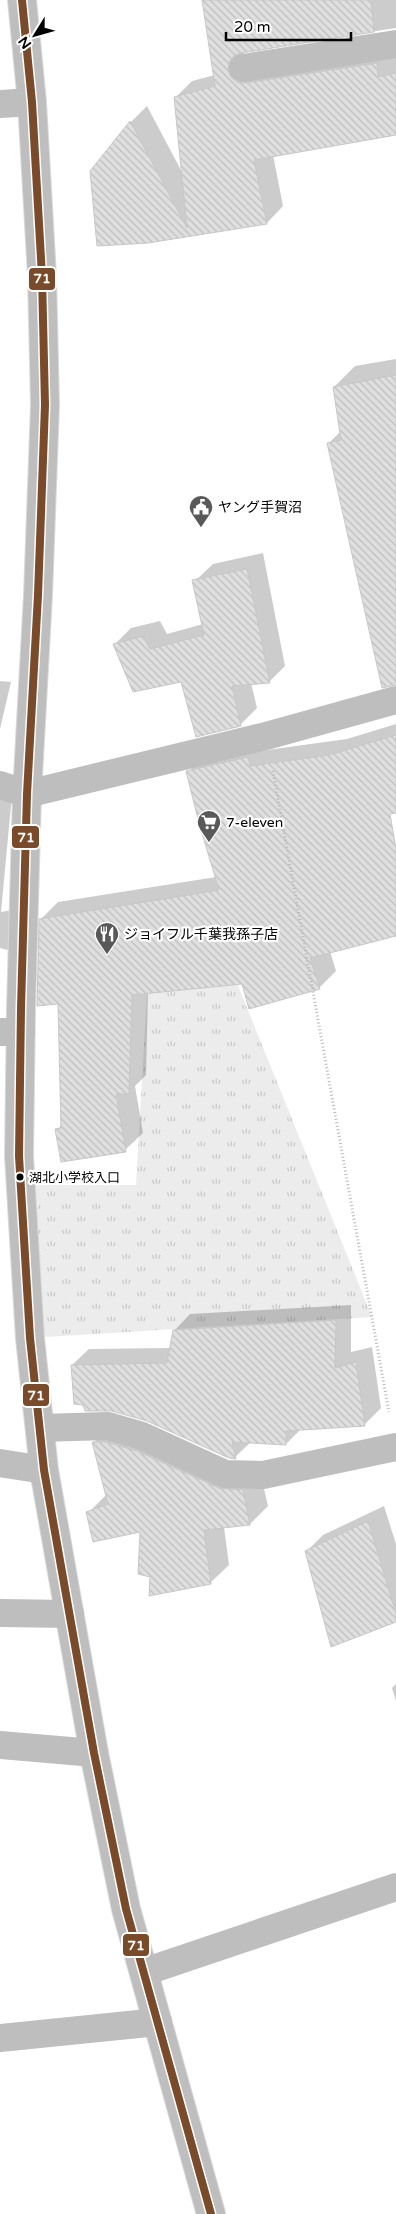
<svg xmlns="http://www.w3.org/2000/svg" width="396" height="2214" font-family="'Varela Round','Noto Sans JP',sans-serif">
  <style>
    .grass { fill: url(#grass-tufts) }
    .shadow { fill: #0003 }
    .building { fill: url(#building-back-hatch); stroke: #c7c7c7 }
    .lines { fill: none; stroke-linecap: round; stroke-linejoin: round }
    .highway-casing { stroke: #dbdbdb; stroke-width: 30 }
    .path { stroke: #b9b9b9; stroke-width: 3; stroke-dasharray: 1 2.5; stroke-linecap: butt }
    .street { stroke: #bebebe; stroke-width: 28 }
    .highway { stroke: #bebebe; stroke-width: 28 }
    .bus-1-casing { stroke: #fff; stroke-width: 11 }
    .bus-1 { stroke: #7a4b2a; stroke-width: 8 }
    .bus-dot { fill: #000; stroke: #fff; stroke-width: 2 }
    .labels { text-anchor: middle; stroke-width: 4.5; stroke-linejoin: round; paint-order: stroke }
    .bus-label { font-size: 13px; fill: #000; stroke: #fff; text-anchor: start }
    .poi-label { font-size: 14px; fill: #000; stroke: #fff; text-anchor: start }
    .line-badge { stroke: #fff; stroke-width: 2 }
    .badge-label { font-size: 14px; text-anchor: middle; font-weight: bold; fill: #fff }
  </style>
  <defs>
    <pattern id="grass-tufts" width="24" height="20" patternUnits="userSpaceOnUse" patternTransform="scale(1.25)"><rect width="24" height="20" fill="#ececec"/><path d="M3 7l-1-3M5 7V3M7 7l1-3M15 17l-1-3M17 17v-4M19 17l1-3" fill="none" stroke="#c9c9c9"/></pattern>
    <pattern id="building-back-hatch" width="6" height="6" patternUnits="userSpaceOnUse" patternTransform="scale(1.25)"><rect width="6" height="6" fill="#dfdfdf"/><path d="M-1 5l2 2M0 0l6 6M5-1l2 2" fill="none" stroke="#bebebe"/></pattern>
  </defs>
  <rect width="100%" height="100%" fill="#fff"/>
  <!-- grass -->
  <path class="grass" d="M233 973 372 1317 30 1338 21 1185H136L147 993Z"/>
  <!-- shadow -->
  <g class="shadow">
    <path d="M203 0H396V28L244 51V54L247 61 396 47V134L273 155 283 206 267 223 148 242 91 171 131 122 147 106 183 174 176 97 192 81 215 75Z"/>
    <path d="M396 359V646L329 443 341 431 334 387 355 366Z"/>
    <path d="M263 553 285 666 269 682 251 683 257 708 240 725 182 680 115 644 131 628 160 621 167 634 203 624 196 580 213 564Z"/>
    <path d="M0 681 11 682 0 729Z"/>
    <path d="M396 724V811L278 842 396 859V934L330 951 336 971 319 988 243 982 148 992 146 1075 135 1086 143 1133 125 1150 57 1130 62 1124 59 1002 40 920 58 902 216 877 188 772 205 755 267 750 347 739Z"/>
    <path d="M13 785 1 912 24 908 23 934 7 950 0 948V786Z"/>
    <path d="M351 1305V1352L372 1347 381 1408 365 1424 301 1429 286 1444 251 1442 235 1457 72 1365 89 1349 171 1348 174 1331 190 1314Z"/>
    <path d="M112 1425 260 1472 268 1506 250 1524 224 1527 229 1565 210 1583 151 1576 141 1530 88 1513 106 1495 94 1442Z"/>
    <path d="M384 1506 396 1544V1621L307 1551 323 1535Z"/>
    <path d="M396 1684V1701L392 1688Z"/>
  </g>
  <!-- building -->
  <g class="building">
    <path d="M202 0H371L374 32 241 53 234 56 229 62 228 71 231 77 237 82 245 83 377 63 378 77 396 73V135L254 160 267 224 148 243 97 246 90 171 130 121 187 228 174 97 215 86Z"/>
    <path d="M396 375V685L382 688 327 443 341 440 333 387Z"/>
    <path d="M247 569 270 683 232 686 241 726 196 737 181 682 133 692 113 644 143 636 150 649 204 635 192 580Z"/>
    <path d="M396 735V813L390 814 396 849V936L310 958 320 989 249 1009 242 984 132 995 129 1094H116L126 1152 61 1162 55 1129 61 1128 58 1004 37 1006 39 919 219 890 199 823 186 771 248 757 250 766 329 755Z"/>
    <path d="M336 1320 335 1368 356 1362 365 1426 286 1431V1445L232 1442 236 1459 229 1458 147 1421 112 1411H85L83 1405 74 1404 71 1365 167 1363 173 1330Z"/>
    <path d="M92 1442H106L137 1451 219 1488 243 1490 250 1525 204 1530 211 1584 149 1596 150 1577 138 1574 140 1532 93 1542 86 1512 108 1504Z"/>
    <path d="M368 1521 396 1614V1622L331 1647 305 1551Z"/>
  </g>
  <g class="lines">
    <!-- highway casing -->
    <g class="highway-casing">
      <path id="highway" d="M22 0 32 102 42 276 45 405 38 595 27 794 21 1008 19 1156 30 1338 44 1470 94 1753 126 1909 211 2214"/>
    </g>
    <!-- path -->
    <path class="path" d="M273 771 389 1412"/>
    <!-- street -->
    <g class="street">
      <path d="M243 68 396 44"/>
      <path d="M0 104 32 102"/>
      <path d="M0 785 27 794 266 736 396 700"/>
      <path d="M0 1032H21"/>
      <path d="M40 1428 108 1426 142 1436 225 1474 263 1475 396 1447"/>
      <path d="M0 1463 44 1470"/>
      <path d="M0 1613 70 1614"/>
      <path d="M0 1745 94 1753"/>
      <path d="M144 1972 396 1887"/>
      <path d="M0 2038 158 2022"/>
    </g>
    <!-- highway -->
    <use href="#highway" class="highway"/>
    <!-- bus-1 casing -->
    <g class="bus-1-casing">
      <path id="bus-1" d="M22 0 32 102 42 276 45 405 38 595 27 794 21 1008 19 1156 30 1338 44 1470 94 1753 126 1909 211 2214"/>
    </g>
    <!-- bus-1 -->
    <use href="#bus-1" class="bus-1"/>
  </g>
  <!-- icons -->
  <defs>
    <g id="civic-pin" transform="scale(1.25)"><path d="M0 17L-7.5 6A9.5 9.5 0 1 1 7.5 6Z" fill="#595959" stroke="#fff"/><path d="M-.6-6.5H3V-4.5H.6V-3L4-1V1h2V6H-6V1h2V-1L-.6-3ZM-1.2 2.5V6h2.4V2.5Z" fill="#fff"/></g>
    <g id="supermarket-pin" transform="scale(1.25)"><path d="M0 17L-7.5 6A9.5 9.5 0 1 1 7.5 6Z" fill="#595959" stroke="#fff"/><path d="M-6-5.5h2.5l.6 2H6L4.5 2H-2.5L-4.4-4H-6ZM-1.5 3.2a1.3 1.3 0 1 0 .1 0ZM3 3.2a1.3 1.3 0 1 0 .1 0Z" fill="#fff"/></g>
    <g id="restaurant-pin" transform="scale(1.25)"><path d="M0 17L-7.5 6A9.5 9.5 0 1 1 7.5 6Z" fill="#595959" stroke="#fff"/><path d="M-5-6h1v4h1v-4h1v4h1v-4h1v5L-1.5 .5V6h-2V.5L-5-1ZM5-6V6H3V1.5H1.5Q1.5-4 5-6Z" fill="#fff"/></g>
  </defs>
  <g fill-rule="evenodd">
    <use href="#civic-pin" x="201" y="507"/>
    <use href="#supermarket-pin" x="209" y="822"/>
    <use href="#restaurant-pin" x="107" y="934"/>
  </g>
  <!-- markers -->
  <circle class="bus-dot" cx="20" cy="1177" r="4.5"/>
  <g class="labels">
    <!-- bus labels -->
    <g class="bus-label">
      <text x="29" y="1182">湖北小学校入口</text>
    </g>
    <!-- poi labels -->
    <g class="poi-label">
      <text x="218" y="512">ヤング手賀沼</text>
      <text x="226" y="827">7-eleven</text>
      <text x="124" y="939">ジョイフル千葉我孫子店</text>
    </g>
  </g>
  <g class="line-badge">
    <rect x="28" y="267" width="28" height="24" rx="5" fill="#7a4b2a"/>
    <rect x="11" y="825" width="29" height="24" rx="5" fill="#7a4b2a"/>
    <rect x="22" y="1383" width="28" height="24" rx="5" fill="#7a4b2a"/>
    <rect x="122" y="1933" width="28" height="24" rx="5" fill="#7a4b2a"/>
  </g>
  <g class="badge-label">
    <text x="42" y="283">71</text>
    <text x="26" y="842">71</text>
    <text x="36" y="1400">71</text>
    <text x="136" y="1950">71</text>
  </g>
  <!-- north arrow -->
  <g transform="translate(35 35) rotate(233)" stroke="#ffffff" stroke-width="4" paint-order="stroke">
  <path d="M0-4L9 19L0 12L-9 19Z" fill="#000000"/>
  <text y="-8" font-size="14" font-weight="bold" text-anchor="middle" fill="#000000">N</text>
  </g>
  <!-- scale -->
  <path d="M226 32v8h125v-8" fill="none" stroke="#000000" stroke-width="2.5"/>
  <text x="234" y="32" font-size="15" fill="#000000" stroke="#ffffff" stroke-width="4" paint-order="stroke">20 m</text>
</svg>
